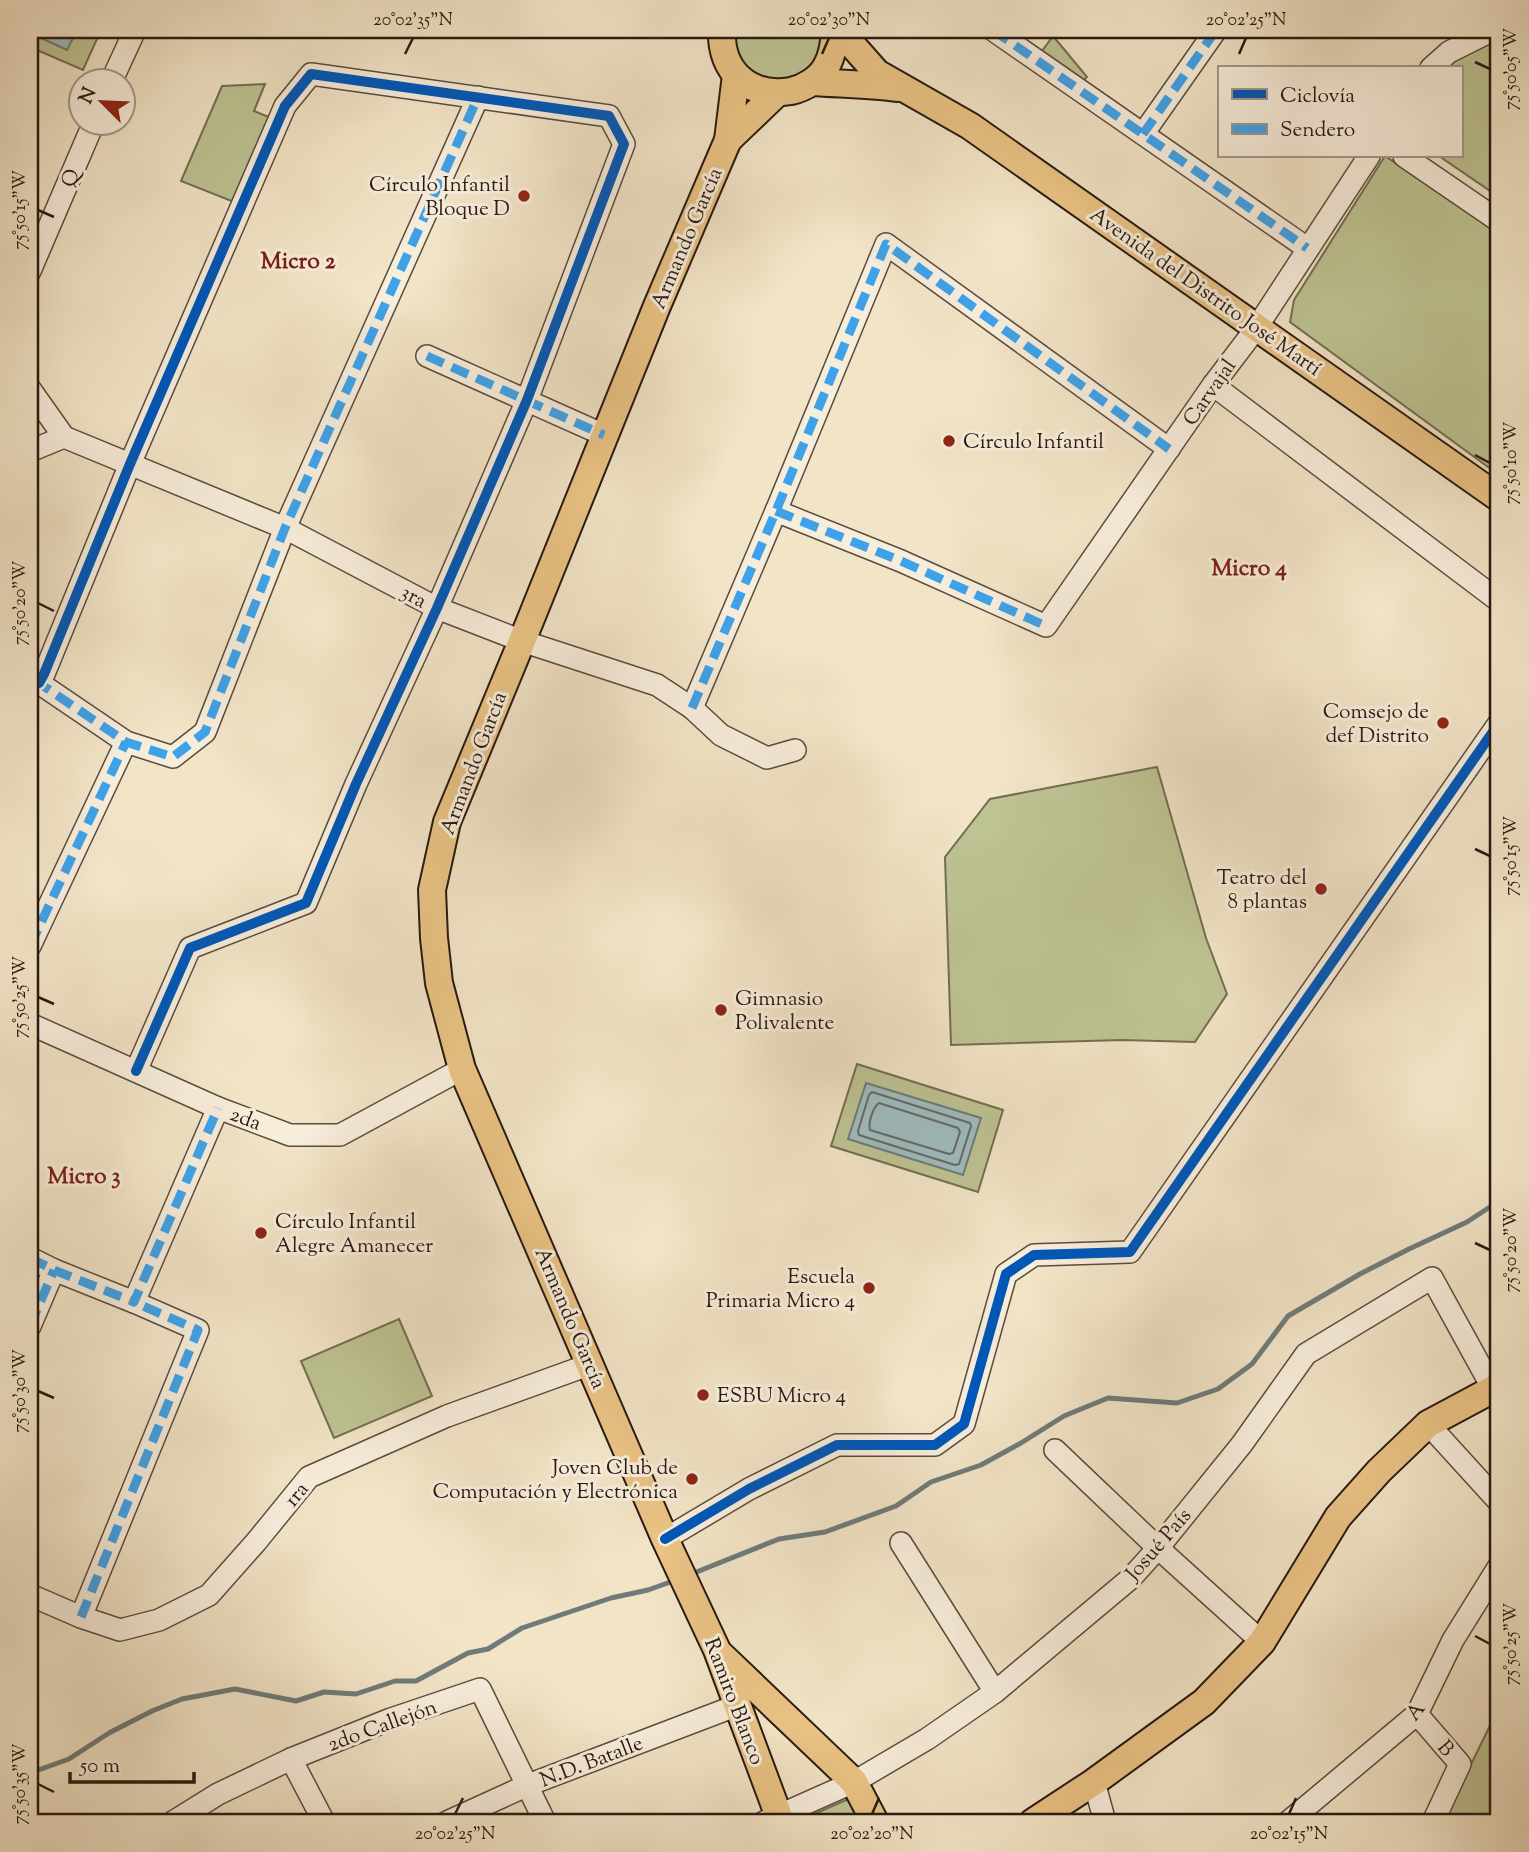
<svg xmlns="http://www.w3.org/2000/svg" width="1529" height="1852" font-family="'Sorts Mill Goudy',serif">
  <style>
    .green { fill: #bec393; stroke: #726e52; stroke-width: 2 }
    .water { fill: #9fbcbf; stroke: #6f7b7a; stroke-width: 2 }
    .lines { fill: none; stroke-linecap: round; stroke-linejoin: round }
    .shore { stroke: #636a68; stroke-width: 2 }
    .stream { stroke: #6f7b7a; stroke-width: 5 }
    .minor-casing { stroke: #5a4c3f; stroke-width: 24 }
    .major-casing { stroke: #271912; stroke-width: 30 }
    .minor { stroke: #f7eddb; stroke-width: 21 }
    .major { stroke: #e9c284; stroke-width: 26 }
    .quiet { stroke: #3ea2ea; stroke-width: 9; stroke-dasharray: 18 9; stroke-linecap: butt }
    .cycleway-casing { stroke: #f7eddb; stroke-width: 15 }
    .cycleway { stroke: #0057b8; stroke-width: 10 }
    .ticks { fill: none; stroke: #271912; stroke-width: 2.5 }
    .poi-dot { fill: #8f2418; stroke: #f7eddb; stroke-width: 2.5 }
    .labels { text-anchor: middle; stroke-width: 6; stroke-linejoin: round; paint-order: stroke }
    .street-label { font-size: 21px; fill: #271912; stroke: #f7eddb }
    .poi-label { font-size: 21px; fill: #271912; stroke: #f7eddb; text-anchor: end }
    .neighbourhood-label { font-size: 23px; font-weight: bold; fill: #7a1f14; stroke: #f7eddb }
    .neatline { fill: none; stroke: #271912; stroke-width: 2.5 }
    .ticks-label { font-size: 18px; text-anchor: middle; fill: #271912 }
  </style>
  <rect width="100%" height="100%" fill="#f2e4c7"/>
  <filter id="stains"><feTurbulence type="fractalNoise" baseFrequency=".00286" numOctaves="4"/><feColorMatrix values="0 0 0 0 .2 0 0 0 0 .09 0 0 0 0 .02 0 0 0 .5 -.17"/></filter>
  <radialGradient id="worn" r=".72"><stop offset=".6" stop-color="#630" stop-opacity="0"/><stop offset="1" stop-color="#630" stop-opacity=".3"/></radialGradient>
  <!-- green -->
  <g class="green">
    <path d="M30 30H101L83 70 30 47Z"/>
    <path d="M731 30H824V37L813 66 802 75 788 81 756 77 737 59Z"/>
    <path d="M1499 35V197L1439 156H1461V68H1444L1447 65Z"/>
    <path d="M1053 36 1087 77 1081 83 1053 63 1042 51Z"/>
    <path d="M265 84 254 111 276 120 239 204 181 181 222 86Z"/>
    <path d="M1385 156 1499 233V475L1290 322 1294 300Z"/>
    <path d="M1157 767 1206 938 1227 994 1195 1042 1122 1040 951 1045 945 857 990 799Z"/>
    <path d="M857 1064 1003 1110 978 1192 831 1146Z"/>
    <path d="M399 1319 432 1396 334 1438 301 1361Z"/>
    <path d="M1499 1707V1822H1443Z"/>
    <path d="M853 1797 863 1822H796Z"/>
  </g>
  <!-- water -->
  <g class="water">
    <path d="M30 30H77L67 50 30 33Z"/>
    <path d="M866 1083 981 1118 963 1175 848 1139Z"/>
  </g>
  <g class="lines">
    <!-- shore -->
    <g class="shore">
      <path d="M872 1092 970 1123 971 1126 959 1164 955 1165 859 1135 858 1131 869 1095Z"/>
      <path d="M879 1103 958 1128 960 1132 953 1153 949 1154 870 1130C868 1123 873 1107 879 1103Z"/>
    </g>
    <!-- stream -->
    <g class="stream">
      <path d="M689 1575 779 1539 825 1532 896 1506 931 1482 981 1465 1021 1443 1064 1416 1108 1398 1177 1403 1218 1389 1252 1364 1288 1316 1360 1274 1409 1249 1467 1222 1499 1201"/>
      <path d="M30 1773 69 1759 109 1733 152 1711 182 1699 235 1689 296 1701 324 1692 356 1694 395 1681H416L468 1653 488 1649 522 1628 611 1598 648 1590 676 1580"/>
    </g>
    <!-- minor casing -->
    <g class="minor-casing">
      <g id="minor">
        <path d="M993 30 1307 248"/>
        <path d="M1431 68 1449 52 1493 30"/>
        <path d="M112 80 135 30"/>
        <path d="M1143 134 1216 30"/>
        <path d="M1404 156 1499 221"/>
        <path d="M30 271 94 122"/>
        <path d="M427 356 604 435"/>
        <path d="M1213 385 1499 601"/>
        <path d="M30 389 64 437"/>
        <path d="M30 451 64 437 285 528 437 608 522 641 657 685 692 708 721 735 767 758 795 750"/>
        <path d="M776 511 901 561 1046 626 1213 385 1257 327 1369 156"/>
        <path d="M30 680 39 683 126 742 173 757 205 732 285 528 478 97"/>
        <path d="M39 683 44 674 130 464 285 106 311 74 609 116 624 144 527 400 437 608 356 784 306 903 190 948 136 1071"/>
        <path d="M692 708 776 511 886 244 1169 449"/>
        <path d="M30 946 126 742"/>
        <path d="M30 1024 218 1108 290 1135H340L462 1069"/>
        <path d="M30 1258 54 1270 134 1302 218 1108"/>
        <path d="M30 1326 54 1270"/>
        <path d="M1428 1424 1499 1502"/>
        <path d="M1055 1450 1158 1548 1262 1642"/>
        <path d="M665 1539 749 1489 837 1445H935L964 1424 1006 1274 1034 1255 1130 1252 1499 723"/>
        <path d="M901 1543 995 1692"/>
        <path d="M30 1595 81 1617 120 1630 159 1620 209 1595 256 1542 309 1477 447 1416 591 1364"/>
        <path d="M81 1617 198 1330 134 1302"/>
        <path d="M1417 1714 1460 1764 1433 1822"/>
        <path d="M291 1759 324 1822"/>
        <path d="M1094 1782 1105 1822"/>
        <path d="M173 1822 218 1794 291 1759 391 1719 480 1689 545 1822"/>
        <path d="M447 1822 528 1785 738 1705"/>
        <path d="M764 1822 854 1782 927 1739 995 1692 1131 1578 1158 1548 1242 1444 1306 1354 1432 1278 1493 1389"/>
        <path d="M1288 1822 1417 1714 1453 1640 1499 1566"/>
      </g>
    </g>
    <!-- major casing -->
    <g class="major-casing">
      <g id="major">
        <path d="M722 30C720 72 750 98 791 91 805 88 819 79 826 67 833 55 834 42 835 30"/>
        <path d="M839 30 877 73 970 126 1499 498"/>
        <path d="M736 75 728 140 657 306 522 641 447 822 432 890 434 938 439 983 462 1069 665 1539 717 1650 781 1822"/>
        <path d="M812 82C841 84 869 84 897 88"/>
        <path d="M728 140 777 93"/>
        <path d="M721 1655 854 1782 875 1822"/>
        <path d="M1033 1822 1094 1782 1204 1702 1262 1642 1338 1517 1379 1471 1428 1424 1499 1386"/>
      </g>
    </g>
    <!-- minor -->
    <use href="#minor" class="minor"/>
    <!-- major -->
    <use href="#major" class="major"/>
    <!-- quiet -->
    <g class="quiet">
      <path d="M993 30 1307 248"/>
      <path d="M1143 134 1216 30"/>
      <path d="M427 356 604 435"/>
      <path d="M776 511 901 561 1046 626"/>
      <path d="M34 681 39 683 126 742 173 757 205 732 285 528 478 97"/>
      <path d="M692 708 776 511 886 244 1169 449"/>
      <path d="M30 946 126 742"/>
      <path d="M30 1258 54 1270 134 1302 218 1108"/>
      <path d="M30 1326 54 1270"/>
      <path d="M81 1617 198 1330 134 1302"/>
    </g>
    <!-- cycleway casing -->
    <g class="cycleway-casing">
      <g id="cycleway">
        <path d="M39 683 44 674 130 464 285 106 311 74 609 116 624 144 527 400 437 608 356 784 306 903 190 948 136 1071"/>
        <path d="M665 1539 749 1489 837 1445H935L964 1424 1006 1274 1034 1255 1130 1252 1499 723"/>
      </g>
    </g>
    <!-- cycleway -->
    <use href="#cycleway" class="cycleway"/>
  </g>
  <!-- ticks -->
  <path class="ticks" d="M405 54 413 38M822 54 829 38M1239 54 1246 38M1475 62 1490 69M38 210 54 217M1475 455 1490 463M38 603 54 611M1475 849 1490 856M38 997 54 1004M1475 1243 1490 1250M38 1391 54 1398M1475 1636 1490 1644M38 1784 54 1792M455 1814 463 1798M872 1814 879 1798M1289 1814 1296 1798"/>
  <!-- markers -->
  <g class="poi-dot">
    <circle cx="524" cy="196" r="7"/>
    <circle cx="949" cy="441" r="7"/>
    <circle cx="1443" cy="723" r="7"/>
    <circle cx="1321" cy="889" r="7"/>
    <circle cx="721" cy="1010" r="7"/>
    <circle cx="261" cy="1233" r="7"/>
    <circle cx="869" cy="1288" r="7"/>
    <circle cx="703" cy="1395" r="7"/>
    <circle cx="692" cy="1479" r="7"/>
  </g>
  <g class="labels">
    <!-- street labels -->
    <g class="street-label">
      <text transform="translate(70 178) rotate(-67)" y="7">Q</text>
      <text transform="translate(686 238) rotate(-67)" y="7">Armando García</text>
      <text transform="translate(1206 291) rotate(35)" y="7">Avenida del Distrito José Martí</text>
      <text transform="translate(1209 392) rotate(-55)" y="7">Carvajal</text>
      <text transform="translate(414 596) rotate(28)" y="7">3ra</text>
      <text transform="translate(473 763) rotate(-69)" y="7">Armando García</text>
      <text transform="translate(246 1118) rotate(21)" y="7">2da</text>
      <text transform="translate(571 1318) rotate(67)" y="7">Armando García</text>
      <text transform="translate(296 1494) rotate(-50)" y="7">1ra</text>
      <text transform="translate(1158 1544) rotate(-49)" y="7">Josué País</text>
      <text transform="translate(735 1701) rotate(69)" y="7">Ramiro Blanco</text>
      <text transform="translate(1415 1711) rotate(-53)" y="7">A</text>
      <text transform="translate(382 1725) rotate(-20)" y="7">2do Callejón</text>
      <text transform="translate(1446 1748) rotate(49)" y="7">B</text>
      <text transform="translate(591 1761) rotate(-21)" y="7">N.D. Batalle</text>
    </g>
    <!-- poi labels -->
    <g class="poi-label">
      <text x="510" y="191">Círculo Infantil<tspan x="510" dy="24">Bloque D</tspan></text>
      <text x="963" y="448" text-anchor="start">Círculo Infantil</text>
      <text x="1429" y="718">Comsejo de<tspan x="1429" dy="24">def Distrito</tspan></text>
      <text x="1307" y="884">Teatro del<tspan x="1307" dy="24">8 plantas</tspan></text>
      <text x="735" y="1005" text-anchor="start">Gimnasio<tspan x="735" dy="24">Polivalente</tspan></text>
      <text x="275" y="1228" text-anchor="start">Círculo Infantil<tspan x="275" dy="24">Alegre Amanecer</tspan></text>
      <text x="855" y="1283">Escuela<tspan x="855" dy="24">Primaria Micro 4</tspan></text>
      <text x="717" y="1402" text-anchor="start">ESBU Micro 4</text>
      <text x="678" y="1474">Joven Club de<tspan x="678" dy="24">Computación y Electrónica</tspan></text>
    </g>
    <!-- neighbourhood labels -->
    <g class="neighbourhood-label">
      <text x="298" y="268">Micro 2</text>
      <text x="1249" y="575">Micro 4</text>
      <text x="84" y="1183">Micro 3</text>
    </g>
  </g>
  <!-- margin -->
  <rect width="1529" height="1852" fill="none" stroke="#f2e4c7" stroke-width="77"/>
  <!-- legend -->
  <rect x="1218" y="66" width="245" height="91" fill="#f7eddb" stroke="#a4988b" stroke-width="2"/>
  <rect x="1232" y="89" width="35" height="10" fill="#0057b8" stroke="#a4988b" stroke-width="2"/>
  <text x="1280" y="102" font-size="21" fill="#271912">Ciclovía</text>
  <rect x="1232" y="124" width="35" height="10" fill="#3ea2ea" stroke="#a4988b" stroke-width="2"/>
  <text x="1280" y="136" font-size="21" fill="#271912">Sendero</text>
  <!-- north arrow -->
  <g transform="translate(102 102) rotate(294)"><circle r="33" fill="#f7eddb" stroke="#a4988b" stroke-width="2"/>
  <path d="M0-5L12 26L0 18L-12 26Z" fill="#8f2418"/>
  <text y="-10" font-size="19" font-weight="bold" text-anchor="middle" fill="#271912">N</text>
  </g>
  <!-- scale -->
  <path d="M70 1772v10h124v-10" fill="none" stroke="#271912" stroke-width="3.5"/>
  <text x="80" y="1772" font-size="21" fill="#271912" stroke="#f7eddb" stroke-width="5" paint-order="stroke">50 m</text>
  <rect x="38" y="38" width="1452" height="1776" class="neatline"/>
  <g class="ticks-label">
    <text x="413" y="25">20°02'35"N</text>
    <text x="829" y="25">20°02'30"N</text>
    <text x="1246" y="25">20°02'25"N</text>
    <text transform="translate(1510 69) rotate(-90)" y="6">75°50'05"W</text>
    <text transform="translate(19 210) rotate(-90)" y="6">75°50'15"W</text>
    <text transform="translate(1510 463) rotate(-90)" y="6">75°50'10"W</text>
    <text transform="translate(19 603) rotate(-90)" y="6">75°50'20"W</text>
    <text transform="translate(1510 856) rotate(-90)" y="6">75°50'15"W</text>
    <text transform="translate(19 997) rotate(-90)" y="6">75°50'25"W</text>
    <text transform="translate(1510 1250) rotate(-90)" y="6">75°50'20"W</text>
    <text transform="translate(19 1391) rotate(-90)" y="6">75°50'30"W</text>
    <text transform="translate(1510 1644) rotate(-90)" y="6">75°50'25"W</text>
    <text transform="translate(19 1784) rotate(-90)" y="6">75°50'35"W</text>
    <text x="455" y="1839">20°02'25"N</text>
    <text x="872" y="1839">20°02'20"N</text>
    <text x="1289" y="1839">20°02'15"N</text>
  </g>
  <rect width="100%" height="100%" filter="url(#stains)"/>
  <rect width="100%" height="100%" fill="url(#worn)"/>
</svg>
